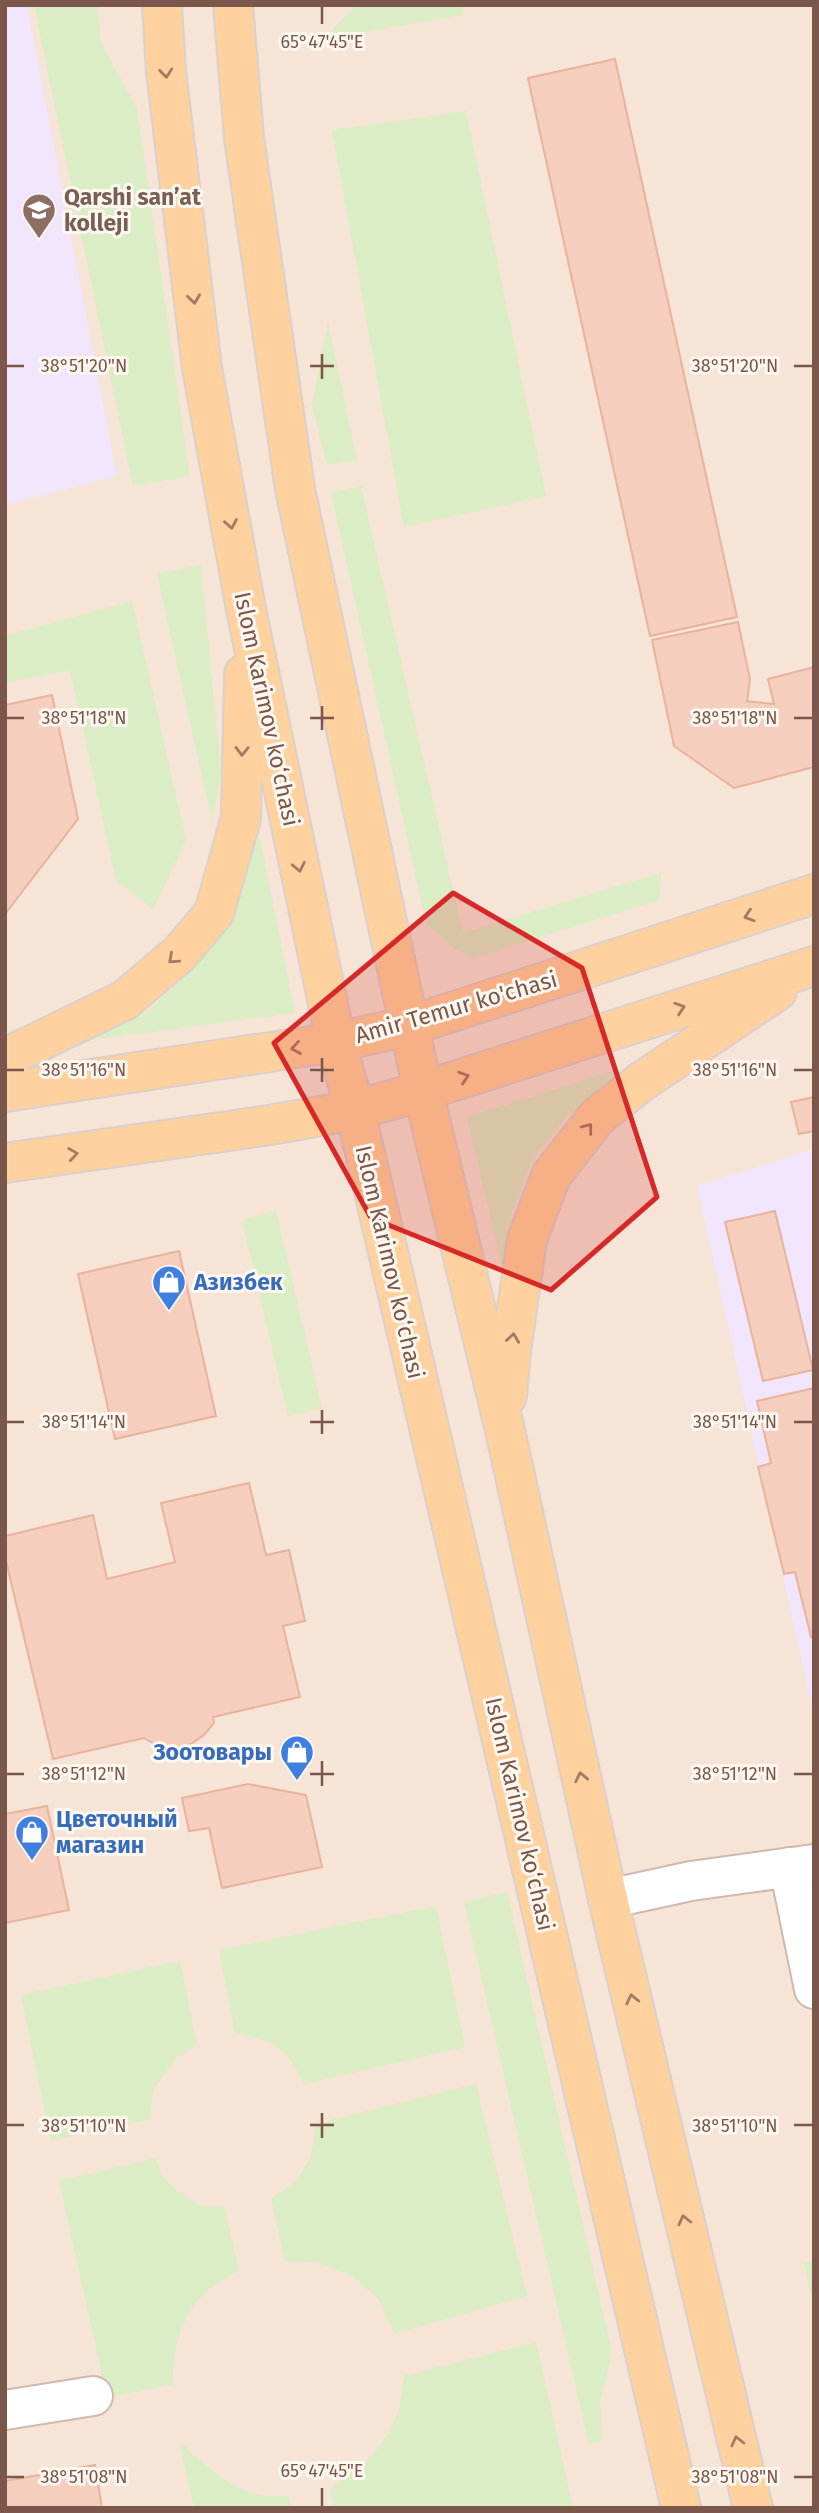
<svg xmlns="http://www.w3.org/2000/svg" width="819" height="2513" font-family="'Fira Sans',sans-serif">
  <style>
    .residential { fill: #f6e4d6 }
    .education { fill: #f0e5fa }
    .green { fill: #daedc5 }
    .building { fill: #f5cebe; stroke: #e9b29e; stroke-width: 2 }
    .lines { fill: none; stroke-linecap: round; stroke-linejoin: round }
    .minor-casing { stroke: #d2b9ad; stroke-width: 42 }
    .major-casing { stroke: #dad0cc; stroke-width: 42 }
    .minor { stroke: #fff; stroke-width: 38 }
    .major { stroke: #ffd19e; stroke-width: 38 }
    .oneway { stroke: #a37b63 }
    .marked { fill: #d62828; fill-opacity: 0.2; stroke: #d62828; stroke-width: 5; stroke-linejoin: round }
    .ticks { fill: none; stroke: #7b564a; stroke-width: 2.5 }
    .labels { text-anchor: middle; stroke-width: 6; stroke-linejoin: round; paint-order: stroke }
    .education-label { font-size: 23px; font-weight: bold; fill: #785e54; stroke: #fff8f0; text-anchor: start }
    .street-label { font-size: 23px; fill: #7b564a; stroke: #fff8f0 }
    .shop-label { font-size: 23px; font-weight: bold; fill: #366cbe; stroke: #fff8f0; text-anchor: start }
    .ticks-label { font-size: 18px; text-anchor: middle; fill: #7b564a; stroke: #fff8f0; stroke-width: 6; stroke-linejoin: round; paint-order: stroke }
  </style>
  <rect width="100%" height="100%" fill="#fef3e9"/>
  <!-- residential -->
  <rect class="residential" x="5" y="5" width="809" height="2503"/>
  <!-- education -->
  <g class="education">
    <path d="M5 5H27L117 476 5 505Z"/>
    <path d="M814 1149V1717L697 1186Z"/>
  </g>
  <!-- green -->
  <g class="green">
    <path d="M34 5H98L100 40 137 109 190 476 133 486Z"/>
    <path d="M355 5H461L463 15 324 39Z"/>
    <path d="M466 111 546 496 404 527 332 130Z"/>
    <path d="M328 322 357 460 327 465 312 405Z"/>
    <path d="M361 486 463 933 661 873 659 900 473 958 452 947 426 923 331 493Z"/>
    <path d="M201 565 221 773 212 821 157 574Z"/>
    <path d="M132 601 186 840 153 909 116 880 70 670 5 683V636Z"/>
    <path d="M256 818 295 1013 89 1040 151 1009 209 952 237 904Z"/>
    <path d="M622 1068 565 1119 532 1160 512 1213 503 1272 467 1117Z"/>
    <path d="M276 1211 322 1408 288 1416 242 1220Z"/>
    <path d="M507 1892 612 2352 600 2404 602 2442 589 2444 464 1902Z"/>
    <path d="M436 1906 465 2047 304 2084C285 2045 276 2042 235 2033L219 1950Z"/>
    <path d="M180 1961 197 2045 176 2058 153 2089 150 2119 51 2141 21 1995Z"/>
    <path d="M476 2084 527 2296 394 2334 378 2298 353 2277 318 2262 285 2261 271 2198 294 2184 311 2158 316 2124Z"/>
    <path d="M156 2158 161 2175 178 2191 199 2205 224 2207 239 2270C229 2277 216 2284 206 2292 180 2315 173 2350 173 2384L107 2398 59 2181Z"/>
    <path d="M814 2261V2306L804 2263Z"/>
    <path d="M536 2342 573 2508H334L330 2489C358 2470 385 2448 397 2415 401 2403 402 2389 404 2376Z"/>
    <path d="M179 2441C201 2462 230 2490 261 2495 270 2497 280 2496 289 2496L291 2508H194Z"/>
  </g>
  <!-- building -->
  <g class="building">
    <path d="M615 59 737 617 650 636 528 78Z"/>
    <path d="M738 622 750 679 747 701 774 704 768 679 814 667V767L734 788 674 746 652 640Z"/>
    <path d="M52 695 78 819 5 914V705Z"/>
    <path d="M814 1097V1131L799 1134 791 1102Z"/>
    <path d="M775 1211 813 1370 763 1381 725 1222Z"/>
    <path d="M179 1251 216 1416 115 1439 78 1274Z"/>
    <path d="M814 1388V1636L811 1637 795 1572 784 1574 758 1467 771 1463 757 1401Z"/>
    <path d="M249 1483 266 1555 289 1550 305 1621 283 1626 300 1697 213 1717 214 1723 204 1735 191 1744 175 1748 158 1746 144 1738 53 1759 5 1557V1536L93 1515 107 1579 175 1562 161 1503Z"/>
    <path d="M248 1784 306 1795 322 1867 222 1888 209 1828 189 1831 182 1798Z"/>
    <path d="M47 1806 69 1910 5 1923V1814Z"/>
    <path d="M95 2465 102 2508H5V2481Z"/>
  </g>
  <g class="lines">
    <!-- minor casing -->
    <g class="minor-casing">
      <g id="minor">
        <path d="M789 1867 814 1989"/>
        <path d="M608 1899 691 1881 814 1864"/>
        <path d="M5 2410 93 2396"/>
      </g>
    </g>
    <!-- major casing -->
    <g class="major-casing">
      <g id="major">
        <path d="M162 5 166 71 202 368 246 609 336 1042 355 1110 681 2508"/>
        <path d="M233 5 244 138 295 489 423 1091 505 1430 608 1899 753 2508"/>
        <path d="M5 1058 125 1000 180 953 214 913 241 818 244 674"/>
        <path d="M5 1092 336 1042 409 1026 814 894"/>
        <path d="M5 1163 270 1125 355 1110 423 1091 814 966"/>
        <path d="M507 1396 511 1351 527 1240 551 1176 597 1117 641 1082 777 991"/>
      </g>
    </g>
    <!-- minor -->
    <use href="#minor" class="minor"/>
    <!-- major -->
    <use href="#major" class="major"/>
  </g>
  <!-- one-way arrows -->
  <defs><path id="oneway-chevron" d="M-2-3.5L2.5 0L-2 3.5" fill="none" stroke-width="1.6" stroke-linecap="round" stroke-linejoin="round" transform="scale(1.75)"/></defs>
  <g class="oneway">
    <use href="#oneway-chevron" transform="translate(166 73) rotate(84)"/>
    <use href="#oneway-chevron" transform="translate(194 299) rotate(83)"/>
    <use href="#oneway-chevron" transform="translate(231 524) rotate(80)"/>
    <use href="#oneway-chevron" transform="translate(242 751) rotate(91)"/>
    <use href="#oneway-chevron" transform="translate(299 867) rotate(78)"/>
    <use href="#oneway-chevron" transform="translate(749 916) rotate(162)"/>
    <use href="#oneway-chevron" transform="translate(173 959) rotate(138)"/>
    <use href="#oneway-chevron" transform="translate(680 1008) rotate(-18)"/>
    <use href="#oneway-chevron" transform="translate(296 1048) rotate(171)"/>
    <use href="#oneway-chevron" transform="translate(464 1077) rotate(-18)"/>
    <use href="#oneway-chevron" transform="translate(588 1128) rotate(-52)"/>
    <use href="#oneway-chevron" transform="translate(73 1154) rotate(-8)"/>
    <use href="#oneway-chevron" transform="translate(513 1338) rotate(-82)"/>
    <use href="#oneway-chevron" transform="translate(581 1777) rotate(-102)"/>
    <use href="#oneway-chevron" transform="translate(632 1999) rotate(-103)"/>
    <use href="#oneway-chevron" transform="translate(684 2220) rotate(-103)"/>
    <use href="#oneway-chevron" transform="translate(737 2441) rotate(-103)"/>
  </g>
  <!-- marked area -->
  <path class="marked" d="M453 893 582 968 657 1197 551 1290 371 1218 274 1043Z"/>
  <!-- ticks -->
  <path class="ticks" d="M322 7V24M322 354V379M7 366H24M310 366H334M794 366H812M322 706V730M7 718H24M310 718H334M794 718H812M322 1058V1082M7 1070H24M310 1070H334M794 1070H812M322 1410V1434M7 1422H24M310 1422H334M794 1422H812M322 1761V1786M7 1774H24M310 1774H334M794 1774H812M322 2113V2138M7 2125H24M310 2125H334M794 2125H812M7 2477H24M794 2477H812M322 2488V2506"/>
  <!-- icons -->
  <defs>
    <g id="university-pin" transform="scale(1.75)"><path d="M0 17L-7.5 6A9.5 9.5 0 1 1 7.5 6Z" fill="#8d6e63" stroke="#fff8f0"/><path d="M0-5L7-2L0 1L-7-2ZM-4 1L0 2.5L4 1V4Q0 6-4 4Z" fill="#fff"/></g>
    <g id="shop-pin" transform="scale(1.75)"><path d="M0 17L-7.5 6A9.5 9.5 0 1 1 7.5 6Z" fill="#3f7fe0" stroke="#fff8f0"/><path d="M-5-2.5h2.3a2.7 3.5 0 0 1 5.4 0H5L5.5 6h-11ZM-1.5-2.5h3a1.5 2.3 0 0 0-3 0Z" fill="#fff"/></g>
  </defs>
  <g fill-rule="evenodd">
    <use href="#university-pin" x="39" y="210"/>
    <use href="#shop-pin" x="169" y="1282"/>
    <use href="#shop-pin" x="297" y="1752"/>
    <use href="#shop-pin" x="32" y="1832"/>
  </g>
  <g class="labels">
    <!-- education labels -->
    <g class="education-label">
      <text x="64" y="205">Qarshi san’at<tspan x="64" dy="26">kolleji</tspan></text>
    </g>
    <!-- street labels -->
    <g class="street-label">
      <text transform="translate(267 709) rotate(78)" y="8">Islom Karimov ko‘chasi</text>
      <text transform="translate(456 1007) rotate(-16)" y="8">Amir Temur ko'chasi</text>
      <text transform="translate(390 1262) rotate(77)" y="8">Islom Karimov ko‘chasi</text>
      <text transform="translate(520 1814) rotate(77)" y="8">Islom Karimov ko‘chasi</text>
    </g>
    <!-- shop labels -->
    <g class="shop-label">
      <text x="194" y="1290">Азизбек</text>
      <text x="272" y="1760" text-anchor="end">Зоотовары</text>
      <text x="56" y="1827">Цветочный<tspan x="56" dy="26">магазин</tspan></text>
    </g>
  </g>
  <g class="ticks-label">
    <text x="322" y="48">65°47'45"E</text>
    <text x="84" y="372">38°51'20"N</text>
    <text x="735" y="372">38°51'20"N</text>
    <text x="84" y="724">38°51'18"N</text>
    <text x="735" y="724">38°51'18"N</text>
    <text x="84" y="1076">38°51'16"N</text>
    <text x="735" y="1076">38°51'16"N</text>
    <text x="84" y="1428">38°51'14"N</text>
    <text x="735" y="1428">38°51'14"N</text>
    <text x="84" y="1780">38°51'12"N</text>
    <text x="735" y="1780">38°51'12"N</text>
    <text x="84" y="2132">38°51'10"N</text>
    <text x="735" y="2132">38°51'10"N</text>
    <text x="322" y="2477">65°47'45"E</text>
    <text x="84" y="2483">38°51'08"N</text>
    <text x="735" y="2483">38°51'08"N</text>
  </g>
  <!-- border -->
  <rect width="819" height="2513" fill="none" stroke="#7b564a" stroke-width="14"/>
</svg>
